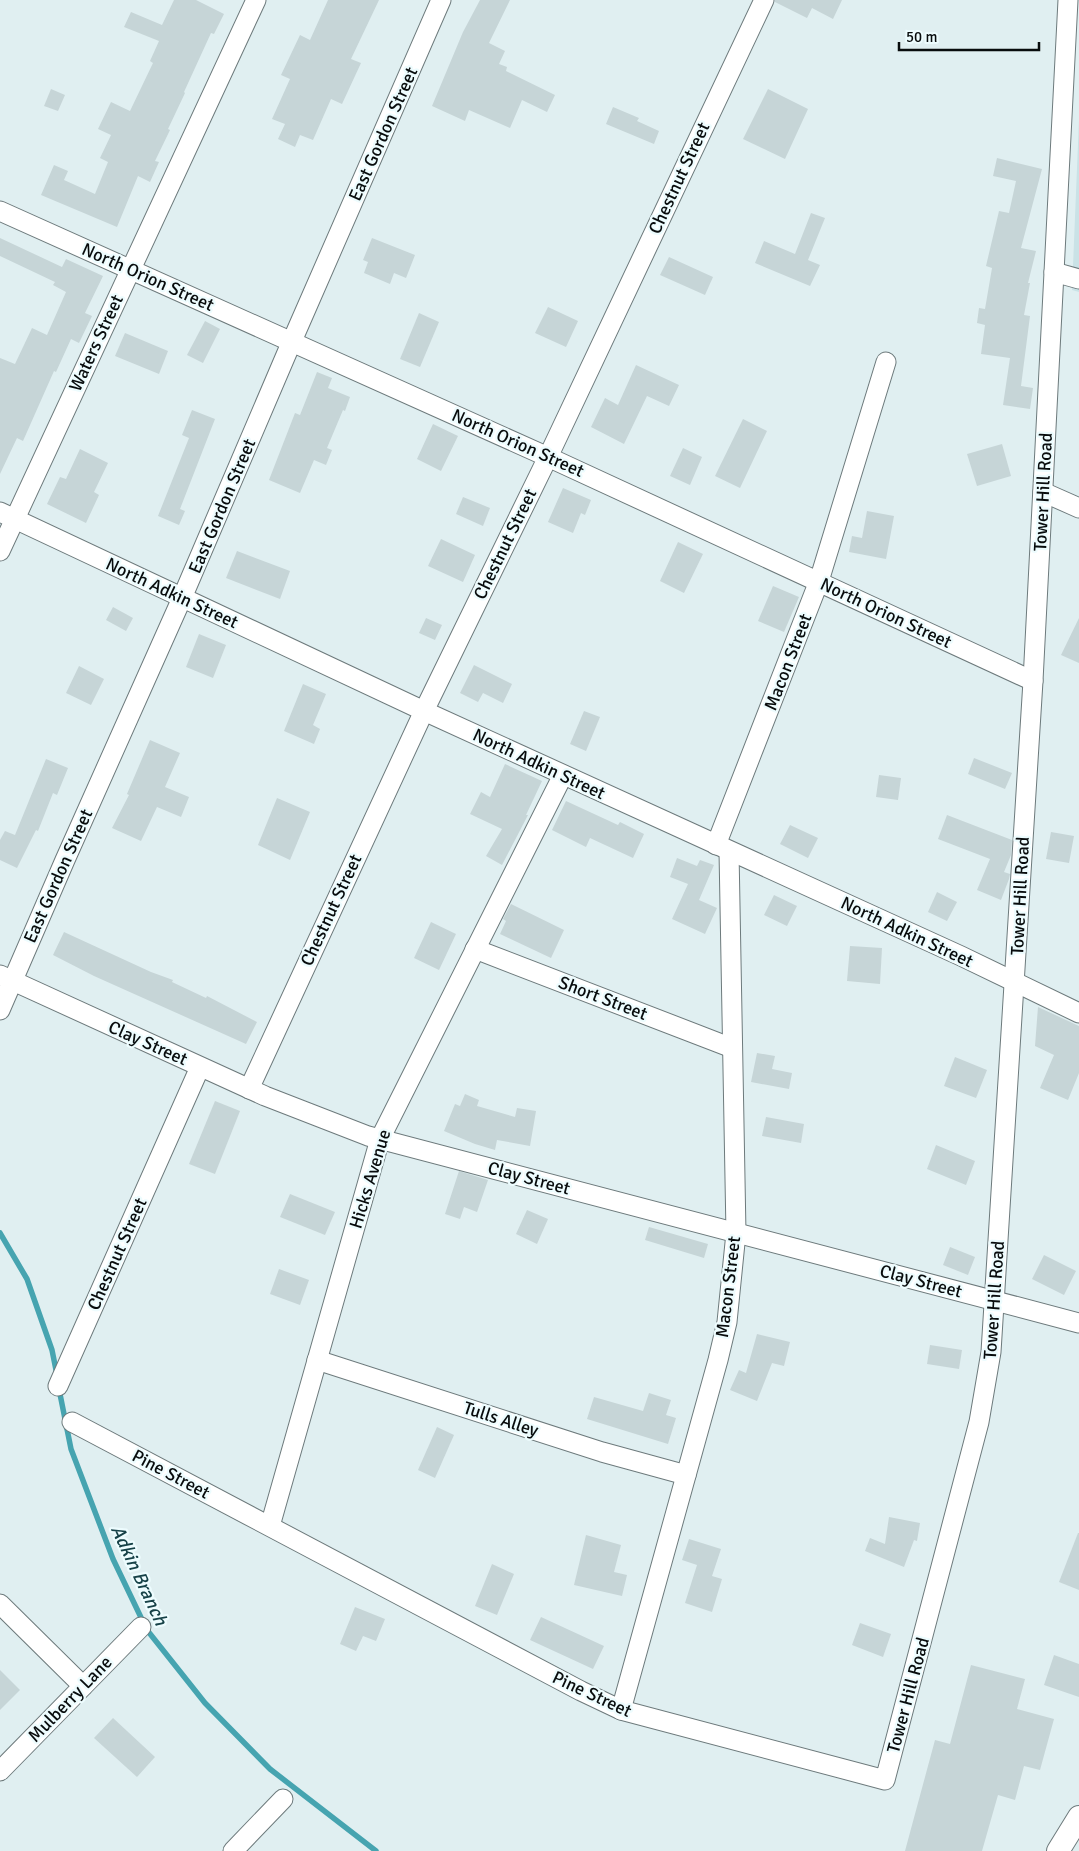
<svg xmlns="http://www.w3.org/2000/svg" width="1079" height="1851" font-family="Signika,sans-serif">
  <style>
    .built { fill: #cae2e6 }
    .lines { fill: none; stroke-linecap: round; stroke-linejoin: round }
    .stream { stroke: #46a4b0; stroke-width: 5.5 }
    .building { fill: #c6d5d7 }
    .minor-casing { stroke: #6d7a7c; stroke-width: 21 }
    .tertiary-casing { stroke: #6d7a7c; stroke-width: 24 }
    .minor { stroke: #fff; stroke-width: 19 }
    .tertiary { stroke: #fff; stroke-width: 22 }
    .labels { text-anchor: middle; stroke-width: 4.5; stroke-linejoin: round; paint-order: stroke }
    .street-label { font-size: 18px; fill: #080c0d; stroke: #edfcfe }
    .water-label { font-size: 19px; font-style: italic; fill: #164147; stroke: #edfcfe }
  </style>
  <rect width="100%" height="100%" fill="#e0eff1"/>
  <!-- built -->
  <path class="built" d="M1079 119V292L1072 290Z"/>
  <g class="lines">
    <!-- stream -->
    <g class="stream">
      <path d="M0 1233 27 1279 52 1350 57 1375"/>
      <path d="M59 1389 71 1449 113 1559 147 1630 205 1703 270 1769 376 1851"/>
    </g>
  </g>
  <!-- building -->
  <g class="building">
    <path d="M174 0H196L224 14 214 34 211 33 184 92 185 93 168 129 170 130 155 161 159 162 150 182 138 176 117 227 41 195 54 165 68 171 64 180 95 194 108 162 100 158 111 135 98 129 111 102 130 111 153 63 150 61 159 41 124 27 131 12 162 25Z"/>
    <path d="M328 0H379L351 59 361 63 342 104 331 99 313 140 300 135 295 147 278 139 285 124 272 119 290 79 281 75 300 35 310 40Z"/>
    <path d="M480 0H510L489 43 505 51 499 64 507 67 506 71 555 95 547 112 522 100 510 128 469 110 465 121 432 106 463 32Z"/>
    <path d="M775 0H842L833 19 812 8 807 18 775 2Z"/>
    <path d="M51 89 65 95 58 111 44 106Z"/>
    <path d="M768 89 808 109 785 159 743 139Z"/>
    <path d="M613 107 639 118 637 121 659 131 654 144 606 124Z"/>
    <path d="M997 158 1042 169 1021 248 1036 251 1028 283H1030L1024 315 1030 316 1021 386 1033 388 1030 409 1003 405 1010 358 981 354 985 325 977 323 979 308 985 309 992 268 986 266 999 211 1009 213 1016 181 993 176Z"/>
    <path d="M811 213 825 218 808 260 820 265 810 286 755 263 764 241 795 254Z"/>
    <path d="M0 238 62 267 66 259 103 276 85 313 92 316 79 343 71 339 56 372 54 371 23 441 17 438 0 474V358L15 364 32 328 47 335 66 292 53 285 55 282 0 256Z"/>
    <path d="M372 238 415 255 406 278 394 273 390 284 364 273 368 262 363 260Z"/>
    <path d="M669 257 713 277 705 295 660 275Z"/>
    <path d="M548 307 578 321 566 347 535 333Z"/>
    <path d="M419 313 439 322 420 367 400 359Z"/>
    <path d="M205 321 220 329 203 363 187 355Z"/>
    <path d="M125 333 168 351 159 374 115 356Z"/>
    <path d="M636 365 679 385 669 406 647 396 624 444 591 427 605 398 618 405Z"/>
    <path d="M317 372 332 378 328 388 350 397 345 411 343 410 327 448 332 450 326 465 314 460 300 493 269 480 295 413 300 415Z"/>
    <path d="M192 410 215 419 180 509 185 511 179 525 158 516 189 438 182 435Z"/>
    <path d="M743 419 767 431 740 488 715 476Z"/>
    <path d="M433 424 458 436 441 471 417 459Z"/>
    <path d="M1002 444 1011 476 977 486 967 454Z"/>
    <path d="M683 448 702 457 690 485 670 476Z"/>
    <path d="M80 449 108 463 94 492 99 495 86 523 47 504 60 477 66 479Z"/>
    <path d="M563 488 591 500 585 515 581 513 573 533 548 522Z"/>
    <path d="M463 497 490 508 483 526 456 514Z"/>
    <path d="M867 511 894 516 886 559 849 552 852 536 862 538Z"/>
    <path d="M441 539 475 555 463 582 428 566Z"/>
    <path d="M678 542 703 554 684 593 660 581Z"/>
    <path d="M237 551 290 571 280 599 226 578Z"/>
    <path d="M773 586 799 597 784 632 758 621Z"/>
    <path d="M113 607 133 618 126 631 106 620Z"/>
    <path d="M426 618 442 625 435 640 419 633Z"/>
    <path d="M1079 618V663L1061 655Z"/>
    <path d="M199 634 226 645 213 678 186 667Z"/>
    <path d="M474 665 512 684 503 703 483 693 478 702 460 693Z"/>
    <path d="M79 666 104 679 91 705 66 693Z"/>
    <path d="M303 684 326 694 313 725 320 729 314 744 284 731Z"/>
    <path d="M584 711 600 717 586 751 570 744Z"/>
    <path d="M150 740 180 753 165 787 189 797 181 817 157 807 141 841 112 828 129 795 127 794Z"/>
    <path d="M974 758 1012 773 1005 789 968 774Z"/>
    <path d="M46 759 68 768 57 795 53 793 38 831 36 830 17 868 0 860V840L5 831 15 835Z"/>
    <path d="M505 764 542 781 526 815H528L502 865 486 856 502 829 470 814 481 792 490 797Z"/>
    <path d="M879 775 901 778 898 800 876 797Z"/>
    <path d="M277 798 310 812 290 860 258 845Z"/>
    <path d="M566 801 618 825 620 822 644 834 633 858 590 838 586 847 552 830Z"/>
    <path d="M947 815 1012 840 1011 855 1004 872 1010 874 1009 879 1001 900 977 890 990 859 938 839Z"/>
    <path d="M790 825 818 838 808 858 780 844Z"/>
    <path d="M1051 832 1074 836 1069 863 1046 859Z"/>
    <path d="M677 858 697 866 700 860 714 865 699 900 717 908 705 934 672 919 688 884 670 877Z"/>
    <path d="M937 892 957 902 947 921 928 912Z"/>
    <path d="M774 895 797 906 787 926 764 915Z"/>
    <path d="M511 904 564 930 551 958 500 934 506 921 503 919Z"/>
    <path d="M431 922 456 934 439 970 414 958Z"/>
    <path d="M64 932 151 972 173 980 172 982 206 998 207 996 257 1022 246 1044 94 976 53 955Z"/>
    <path d="M850 946 882 948 880 984 847 981Z"/>
    <path d="M1038 1007 1079 1026V1073L1068 1100 1040 1088 1054 1055 1035 1046Z"/>
    <path d="M757 1053 775 1056 772 1069 792 1073 789 1089 751 1082Z"/>
    <path d="M955 1057 987 1070 976 1098 944 1086Z"/>
    <path d="M465 1094 479 1100 477 1106 515 1117 517 1108 536 1111 530 1146 497 1140 495 1150 475 1144 444 1131 455 1104 460 1106Z"/>
    <path d="M215 1101 240 1111 215 1174 189 1164Z"/>
    <path d="M766 1117 804 1124 801 1143 762 1136Z"/>
    <path d="M936 1145 975 1161 966 1185 927 1169Z"/>
    <path d="M459 1171 488 1180 477 1212 464 1207 460 1219 445 1214Z"/>
    <path d="M290 1194 335 1212 325 1235 280 1217Z"/>
    <path d="M527 1210 548 1219 537 1244 516 1234Z"/>
    <path d="M649 1227 708 1244 704 1258 645 1240Z"/>
    <path d="M950 1247 975 1257 968 1275 943 1265Z"/>
    <path d="M1044 1255 1076 1271 1064 1295 1032 1279Z"/>
    <path d="M279 1269 309 1280 300 1305 270 1294Z"/>
    <path d="M757 1334 790 1342 784 1366 772 1363 757 1401 730 1390 739 1370 746 1373Z"/>
    <path d="M930 1345 962 1350 959 1369 927 1364Z"/>
    <path d="M649 1393 671 1400 666 1415 676 1418 668 1444 587 1419 594 1397 643 1411Z"/>
    <path d="M437 1427 454 1435 435 1478 418 1470Z"/>
    <path d="M889 1517 920 1523 917 1541 914 1540 904 1567 865 1551 870 1538 885 1544Z"/>
    <path d="M1078 1533H1079V1590L1059 1582Z"/>
    <path d="M586 1535 621 1545 614 1572 627 1575 622 1596 574 1585Z"/>
    <path d="M689 1539 721 1549 712 1576 722 1579 712 1612 685 1603 697 1565 682 1560Z"/>
    <path d="M492 1564 514 1574 497 1615 475 1606Z"/>
    <path d="M355 1607 385 1619 376 1641 363 1636 356 1651 340 1644Z"/>
    <path d="M541 1617 604 1646 593 1669 530 1640Z"/>
    <path d="M860 1623 891 1634 883 1657 852 1645Z"/>
    <path d="M1054 1655 1079 1664V1697L1044 1685Z"/>
    <path d="M971 1665 1025 1679 1017 1709 1054 1719 1040 1770 1024 1766 1015 1800 998 1795 982 1851H905L935 1740 950 1744Z"/>
    <path d="M0 1670 20 1690 0 1710Z"/>
    <path d="M113 1718 155 1757 137 1777 94 1738Z"/>
  </g>
  <g class="lines">
    <!-- minor casing -->
    <g class="minor-casing">
      <g id="minor">
        <path d="M0 211 548 457 1033 681"/>
        <path d="M1054 272 1079 279"/>
        <path d="M1043 492 1079 508"/>
        <path d="M0 512 424 711 961 956 1079 1013"/>
        <path d="M0 551 256 0"/>
        <path d="M716 845 819 581 886 362"/>
        <path d="M475 949 732 1048"/>
        <path d="M0 975 265 1096 368 1136 1079 1323"/>
        <path d="M0 1010 65 860 182 598 292 341 441 0"/>
        <path d="M249 1089 424 711 548 457 764 0"/>
        <path d="M317 1360 602 1452 686 1475"/>
        <path d="M58 1386 200 1067"/>
        <path d="M72 1422 581 1691 621 1710 885 1780 979 1422 991 1352 1033 681 1068 0"/>
        <path d="M270 1526 380 1139 563 775"/>
        <path d="M0 1604 83 1686"/>
        <path d="M621 1710 718 1360 727 1322 736 1233 729 851"/>
        <path d="M0 1771 141 1627"/>
        <path d="M233 1851 283 1799"/>
      </g>
    </g>
    <!-- tertiary casing -->
    <g class="tertiary-casing">
      <path id="tertiary" d="M1058 1851 1079 1817"/>
    </g>
    <!-- minor -->
    <use href="#minor" class="minor"/>
    <!-- tertiary -->
    <use href="#tertiary" class="tertiary"/>
  </g>
  <g class="labels">
    <!-- street labels -->
    <g class="street-label">
      <text transform="translate(383 134) rotate(-66)" y="6">East Gordon Street</text>
      <text transform="translate(679 178) rotate(-65)" y="6">Chestnut Street</text>
      <text transform="translate(148 277) rotate(24)" y="6">North Orion Street</text>
      <text transform="translate(96 343) rotate(-65)" y="6">Waters Street</text>
      <text transform="translate(518 443) rotate(24)" y="6">North Orion Street</text>
      <text transform="translate(1043 492) rotate(-87)" y="6">Tower Hill Road</text>
      <text transform="translate(222 506) rotate(-67)" y="6">East Gordon Street</text>
      <text transform="translate(505 544) rotate(-64)" y="6">Chestnut Street</text>
      <text transform="translate(172 593) rotate(25)" y="6">North Adkin Street</text>
      <text transform="translate(886 613) rotate(25)" y="6">North Orion Street</text>
      <text transform="translate(788 662) rotate(-69)" y="6">Macon Street</text>
      <text transform="translate(539 764) rotate(25)" y="6">North Adkin Street</text>
      <text transform="translate(58 876) rotate(-66)" y="6">East Gordon Street</text>
      <text transform="translate(1020 896) rotate(-87)" y="6">Tower Hill Road</text>
      <text transform="translate(331 910) rotate(-65)" y="6">Chestnut Street</text>
      <text transform="translate(907 932) rotate(25)" y="6">North Adkin Street</text>
      <text transform="translate(603 998) rotate(21)" y="6">Short Street</text>
      <text transform="translate(148 1043) rotate(24)" y="6">Clay Street</text>
      <text transform="translate(529 1178) rotate(15)" y="6">Clay Street</text>
      <text transform="translate(370 1179) rotate(-73)" y="6">Hicks Avenue</text>
      <text transform="translate(117 1254) rotate(-66)" y="6">Chestnut Street</text>
      <text transform="translate(921 1281) rotate(15)" y="6">Clay Street</text>
      <text transform="translate(728 1287) rotate(-83)" y="6">Macon Street</text>
      <text transform="translate(994 1300) rotate(-86)" y="6">Tower Hill Road</text>
      <text transform="translate(501 1419) rotate(18)" y="6">Tulls Alley</text>
      <text transform="translate(171 1474) rotate(28)" y="6">Pine Street</text>
      <text transform="translate(592 1694) rotate(25)" y="6">Pine Street</text>
      <text transform="translate(908 1695) rotate(-75)" y="6">Tower Hill Road</text>
      <text transform="translate(70 1699) rotate(-46)" y="6">Mulberry Lane</text>
    </g>
    <!-- water labels -->
    <g class="water-label">
      <text transform="translate(140 1575) rotate(65)" y="7">Adkin Branch</text>
    </g>
  </g>
  <!-- scale -->
  <path d="M899 42v8h140v-8" fill="none" stroke="#080c0d" stroke-width="2.5"/>
  <text x="906" y="42" font-size="15" fill="#080c0d" stroke="#edfcfe" stroke-width="4" paint-order="stroke">50 m</text>
</svg>
